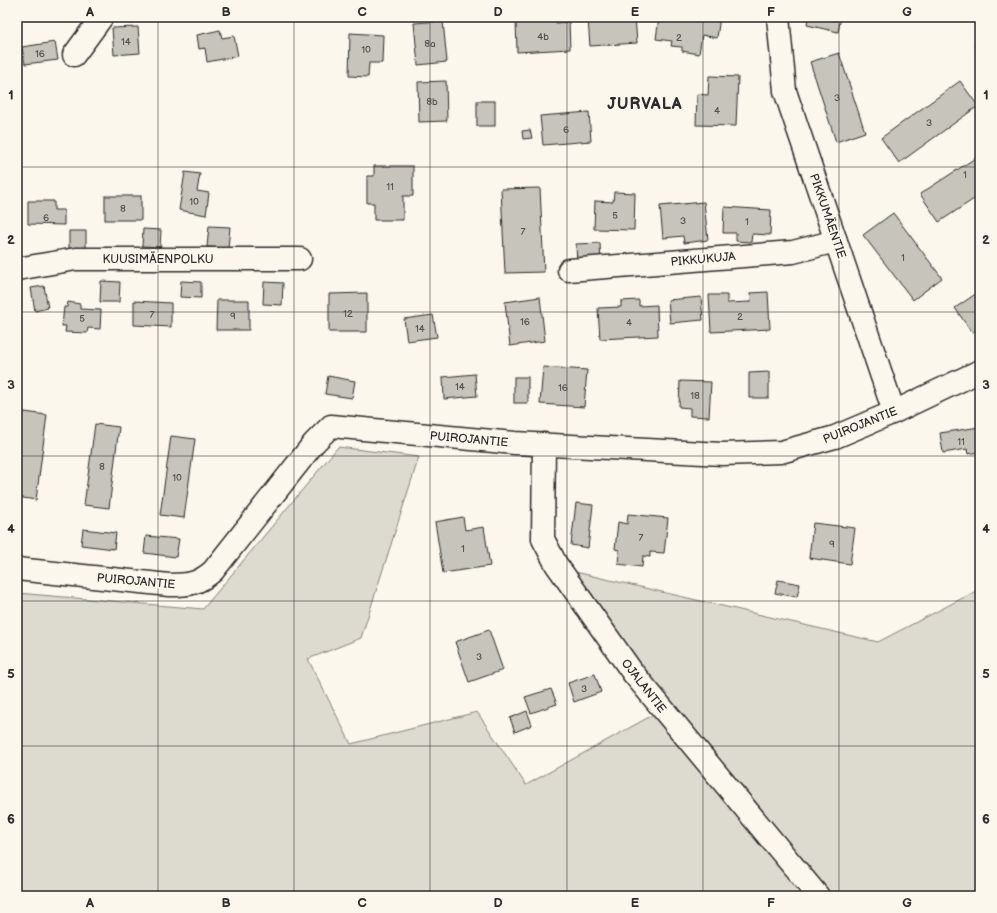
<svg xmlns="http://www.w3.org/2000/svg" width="997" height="913" font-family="'Balsamiq Sans',sans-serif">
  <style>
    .green { fill: #dddad0; stroke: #84827e }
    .building { fill: #c7c4bc; stroke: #2b2b2b }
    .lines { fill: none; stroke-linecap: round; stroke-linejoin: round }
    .minor-casing { stroke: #2b2b2b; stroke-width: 25 }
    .minor { stroke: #fbf7ec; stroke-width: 22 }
    .grid { fill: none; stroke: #2b2b2b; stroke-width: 1; stroke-opacity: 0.55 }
    .labels { text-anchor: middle; stroke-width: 3.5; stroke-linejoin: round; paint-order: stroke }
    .number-label { font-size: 10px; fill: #52514f }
    .street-label { font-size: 12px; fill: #2b2b2b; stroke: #fbf7ec }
    .district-label { font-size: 16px; font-weight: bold; letter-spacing: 1px; fill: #2b2b2b; stroke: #fbf7ec }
    .neatline { fill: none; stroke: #2b2b2b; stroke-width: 1.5 }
    .grid-label { font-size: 13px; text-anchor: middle; font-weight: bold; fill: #2b2b2b }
  </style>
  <rect width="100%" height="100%" fill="#fbf7ec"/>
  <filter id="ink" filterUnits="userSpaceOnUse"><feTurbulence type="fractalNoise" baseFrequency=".025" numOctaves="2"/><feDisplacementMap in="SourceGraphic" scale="8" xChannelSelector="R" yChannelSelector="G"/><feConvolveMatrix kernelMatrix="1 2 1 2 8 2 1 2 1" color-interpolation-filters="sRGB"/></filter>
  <g filter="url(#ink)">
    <!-- green -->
    <path class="green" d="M338 447 419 457 361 638 308 659 351 744 477 712 526 785 669 706 571 571 878 642 980 589V896H17V593L203 609Z"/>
    <!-- building -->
    <g class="building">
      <path d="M528 17H555L556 23 569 22 570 49 517 52 516 22H528Z"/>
      <path d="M601 17H635L637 43 590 46 588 19Z"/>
      <path d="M659 17H720L717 38 702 35 699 54 682 51V47L671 46 672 41 656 39Z"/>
      <path d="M808 17H841L838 32 807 25Z"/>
      <path d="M443 21 447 62 418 65 414 23Z"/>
      <path d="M138 27 140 53 114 55 112 28Z"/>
      <path d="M220 30 222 38 234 36 238 56 207 62 205 48 199 49 197 35Z"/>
      <path d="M350 33 383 35 382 63H369L368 77 349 76Z"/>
      <path d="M980 41V54L974 45Z"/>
      <path d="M55 42 58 60 25 64 22 47Z"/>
      <path d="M839 53 865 132 836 142 810 62Z"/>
      <path d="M709 76 738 77 736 126 696 125 697 94 708 95Z"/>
      <path d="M446 81 447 121 419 122 418 82Z"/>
      <path d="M960 81 978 106 899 163 881 138Z"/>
      <rect x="477" y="101" width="18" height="25"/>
      <path d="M589 112 591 141 543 145 540 116Z"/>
      <path d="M530 130 532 138 523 139 522 131Z"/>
      <path d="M980 155V195L939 222 920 194Z"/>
      <path d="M374 166H413V196H403V220H374V203H367V176H374Z"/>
      <path d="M185 172 200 174 197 191 209 193 206 215 179 210Z"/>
      <path d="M540 188 544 272 505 273 501 189Z"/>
      <path d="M614 192 635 193 634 230 594 229 595 201 613 202Z"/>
      <rect x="105" y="196" width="36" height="24"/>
      <path d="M28 201H54V210H64V225L28 224Z"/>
      <path d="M704 202 708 240 684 243 683 236 663 238 660 206Z"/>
      <path d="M724 207 771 210 770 235 752 234 751 242 736 241V233H723Z"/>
      <path d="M893 213 942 278 913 300 863 235Z"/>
      <path d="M209 226 230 227 228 248 207 247Z"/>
      <path d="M143 229 161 230 160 247 142 246Z"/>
      <path d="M69 231H86V250L69 251Z"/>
      <path d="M600 243 601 264 577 265 576 244Z"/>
      <path d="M101 281 120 282 119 302H100Z"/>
      <path d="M181 281 201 282V298L180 297Z"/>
      <path d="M264 282 283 283 282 305 263 304Z"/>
      <path d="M44 286 48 308 35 311 31 288Z"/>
      <path d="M980 291V327L972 333 955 308Z"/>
      <path d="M768 292 770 329 711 332 709 295H727V303L751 302 750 293Z"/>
      <path d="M367 293V332H329V294Z"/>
      <path d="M540 297 545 341 510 346 505 302Z"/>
      <path d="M701 297 703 320 670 323 668 300Z"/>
      <path d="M217 300H249V330H216Z"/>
      <path d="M639 300V306L657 305 658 336 600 339 598 308 621 307V301Z"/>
      <path d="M134 301 171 303V327L134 325Z"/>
      <path d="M68 302 80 304V309L101 310 100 329 88 328 87 333 65 332 66 326H62L64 307H67Z"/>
      <path d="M433 315 437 337 407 341 404 319Z"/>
      <path d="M543 367 587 370 584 407 540 404Z"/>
      <path d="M769 372V398H749V373Z"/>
      <path d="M475 374 477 396 444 399 443 377Z"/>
      <path d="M328 376 355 381 352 398 325 394Z"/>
      <rect x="514" y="377" width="14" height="26"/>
      <path d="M680 381 711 382 709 417 690 416V408L679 407Z"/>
      <path d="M17 411 47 415 36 500 17 497Z"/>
      <path d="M95 424 119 427 109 508 84 505Z"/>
      <path d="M980 427V452L968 454 967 449 943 453 940 433Z"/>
      <path d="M171 436 195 439 184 518 160 515Z"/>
      <path d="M576 503 593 505 588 548 571 545Z"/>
      <path d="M628 514 668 518 664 553 650 552V557L643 556 642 567 618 564 619 550 615 549 618 522 627 524Z"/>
      <path d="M463 517 465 530 484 527 490 566 443 573 435 522Z"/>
      <path d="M813 523 855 528 850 564 809 558Z"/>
      <path d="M83 529 116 533 114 549 81 545Z"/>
      <path d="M146 536 179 539 176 557 144 553Z"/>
      <path d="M778 580 800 584 797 597 775 593Z"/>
      <path d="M489 630 503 670 469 682 455 642Z"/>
      <path d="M595 674 601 692 574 702 568 683Z"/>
      <path d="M551 689 557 704 531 713 525 697Z"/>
      <path d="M527 711 532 725 515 732 510 718Z"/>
    </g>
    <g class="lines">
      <!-- minor casing -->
      <g class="minor-casing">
        <g id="minor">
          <path d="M778 17 785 91 894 412"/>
          <path d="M74 55 102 17"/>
          <path d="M17 269 76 259H300"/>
          <path d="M569 270 793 252 836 241"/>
          <path d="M544 444 543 539 556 564 633 673 818 896"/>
          <path d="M17 569 169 585C189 585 198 584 213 571L314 443 331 426 515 443 722 454 781 452 835 437 894 412 980 371"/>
        </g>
      </g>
      <!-- minor -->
      <use href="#minor" class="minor"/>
    </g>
  </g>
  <!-- grid -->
  <path class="grid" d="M158 17V896M294 17V896M430 17V896M567 17V896M703 17V896M839 17V896M17 167H980M17 312H980M17 456H980M17 601H980M17 746H980"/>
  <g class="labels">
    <!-- number labels -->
    <g class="number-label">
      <text x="543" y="40">4b</text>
      <text x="679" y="41">2</text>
      <text x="126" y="45">14</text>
      <text x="430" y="47">8a</text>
      <text x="366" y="53">10</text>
      <text x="40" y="57">16</text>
      <text x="837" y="101">3</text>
      <text x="432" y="105">8b</text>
      <text x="717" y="114">4</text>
      <text x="929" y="126">3</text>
      <text x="566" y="133">6</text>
      <text x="965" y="178">1</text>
      <text x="390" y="190">11</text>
      <text x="194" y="205">10</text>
      <text x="123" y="212">8</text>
      <text x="615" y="219">5</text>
      <text x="46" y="221">6</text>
      <text x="683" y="224">3</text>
      <text x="747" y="225">1</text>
      <text x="523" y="235">7</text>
      <text x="903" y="261">1</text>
      <text x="348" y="317">12</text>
      <text x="152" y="318">7</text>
      <text x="233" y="319">9</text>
      <text x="740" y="320">2</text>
      <text x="82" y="322">5</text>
      <text x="525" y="325">16</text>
      <text x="629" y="326">4</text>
      <text x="420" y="332">14</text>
      <text x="460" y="390">14</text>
      <text x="563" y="391">16</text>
      <text x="695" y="399">18</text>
      <text x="961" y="445">11</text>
      <text x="102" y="470">8</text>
      <text x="177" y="481">10</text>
      <text x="641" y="541">7</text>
      <text x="832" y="547">9</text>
      <text x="463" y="552">1</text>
      <text x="479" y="660">3</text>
      <text x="584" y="692">3</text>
    </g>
    <!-- street labels -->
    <g class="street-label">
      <text transform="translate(828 216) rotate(71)" y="4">PIKKUMÄENTIE</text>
      <text x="158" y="263">KUUSIMÄENPOLKU</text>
      <text transform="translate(703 259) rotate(-5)" y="4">PIKKUKUJA</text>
      <text transform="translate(860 425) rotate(-22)" y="4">PUIROJANTIE</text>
      <text transform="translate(469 439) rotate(5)" y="4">PUIROJANTIE</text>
      <text transform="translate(136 581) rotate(5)" y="4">PUIROJANTIE</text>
      <text transform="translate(644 686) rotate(52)" y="4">OJALANTIE</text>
    </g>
    <!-- district labels -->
    <g class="district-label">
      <text x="645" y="109">JURVALA</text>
    </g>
  </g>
  <!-- margin -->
  <rect width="997" height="913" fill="none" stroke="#fbf7ec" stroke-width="44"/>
  <rect x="22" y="22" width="953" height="869" class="neatline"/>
  <g class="grid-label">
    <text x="90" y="16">A</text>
    <text x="226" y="16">B</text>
    <text x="362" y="16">C</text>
    <text x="498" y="16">D</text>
    <text x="635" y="16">E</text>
    <text x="771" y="16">F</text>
    <text x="907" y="16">G</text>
    <text x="11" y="99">1</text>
    <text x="986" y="99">1</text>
    <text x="11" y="244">2</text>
    <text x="986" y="244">2</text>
    <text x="11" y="389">3</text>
    <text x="986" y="389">3</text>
    <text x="11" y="533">4</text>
    <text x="986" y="533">4</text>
    <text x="11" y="678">5</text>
    <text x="986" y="678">5</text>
    <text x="11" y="823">6</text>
    <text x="986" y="823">6</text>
    <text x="90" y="907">A</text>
    <text x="226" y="907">B</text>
    <text x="362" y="907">C</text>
    <text x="498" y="907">D</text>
    <text x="635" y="907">E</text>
    <text x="771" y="907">F</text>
    <text x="907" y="907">G</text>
  </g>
</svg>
